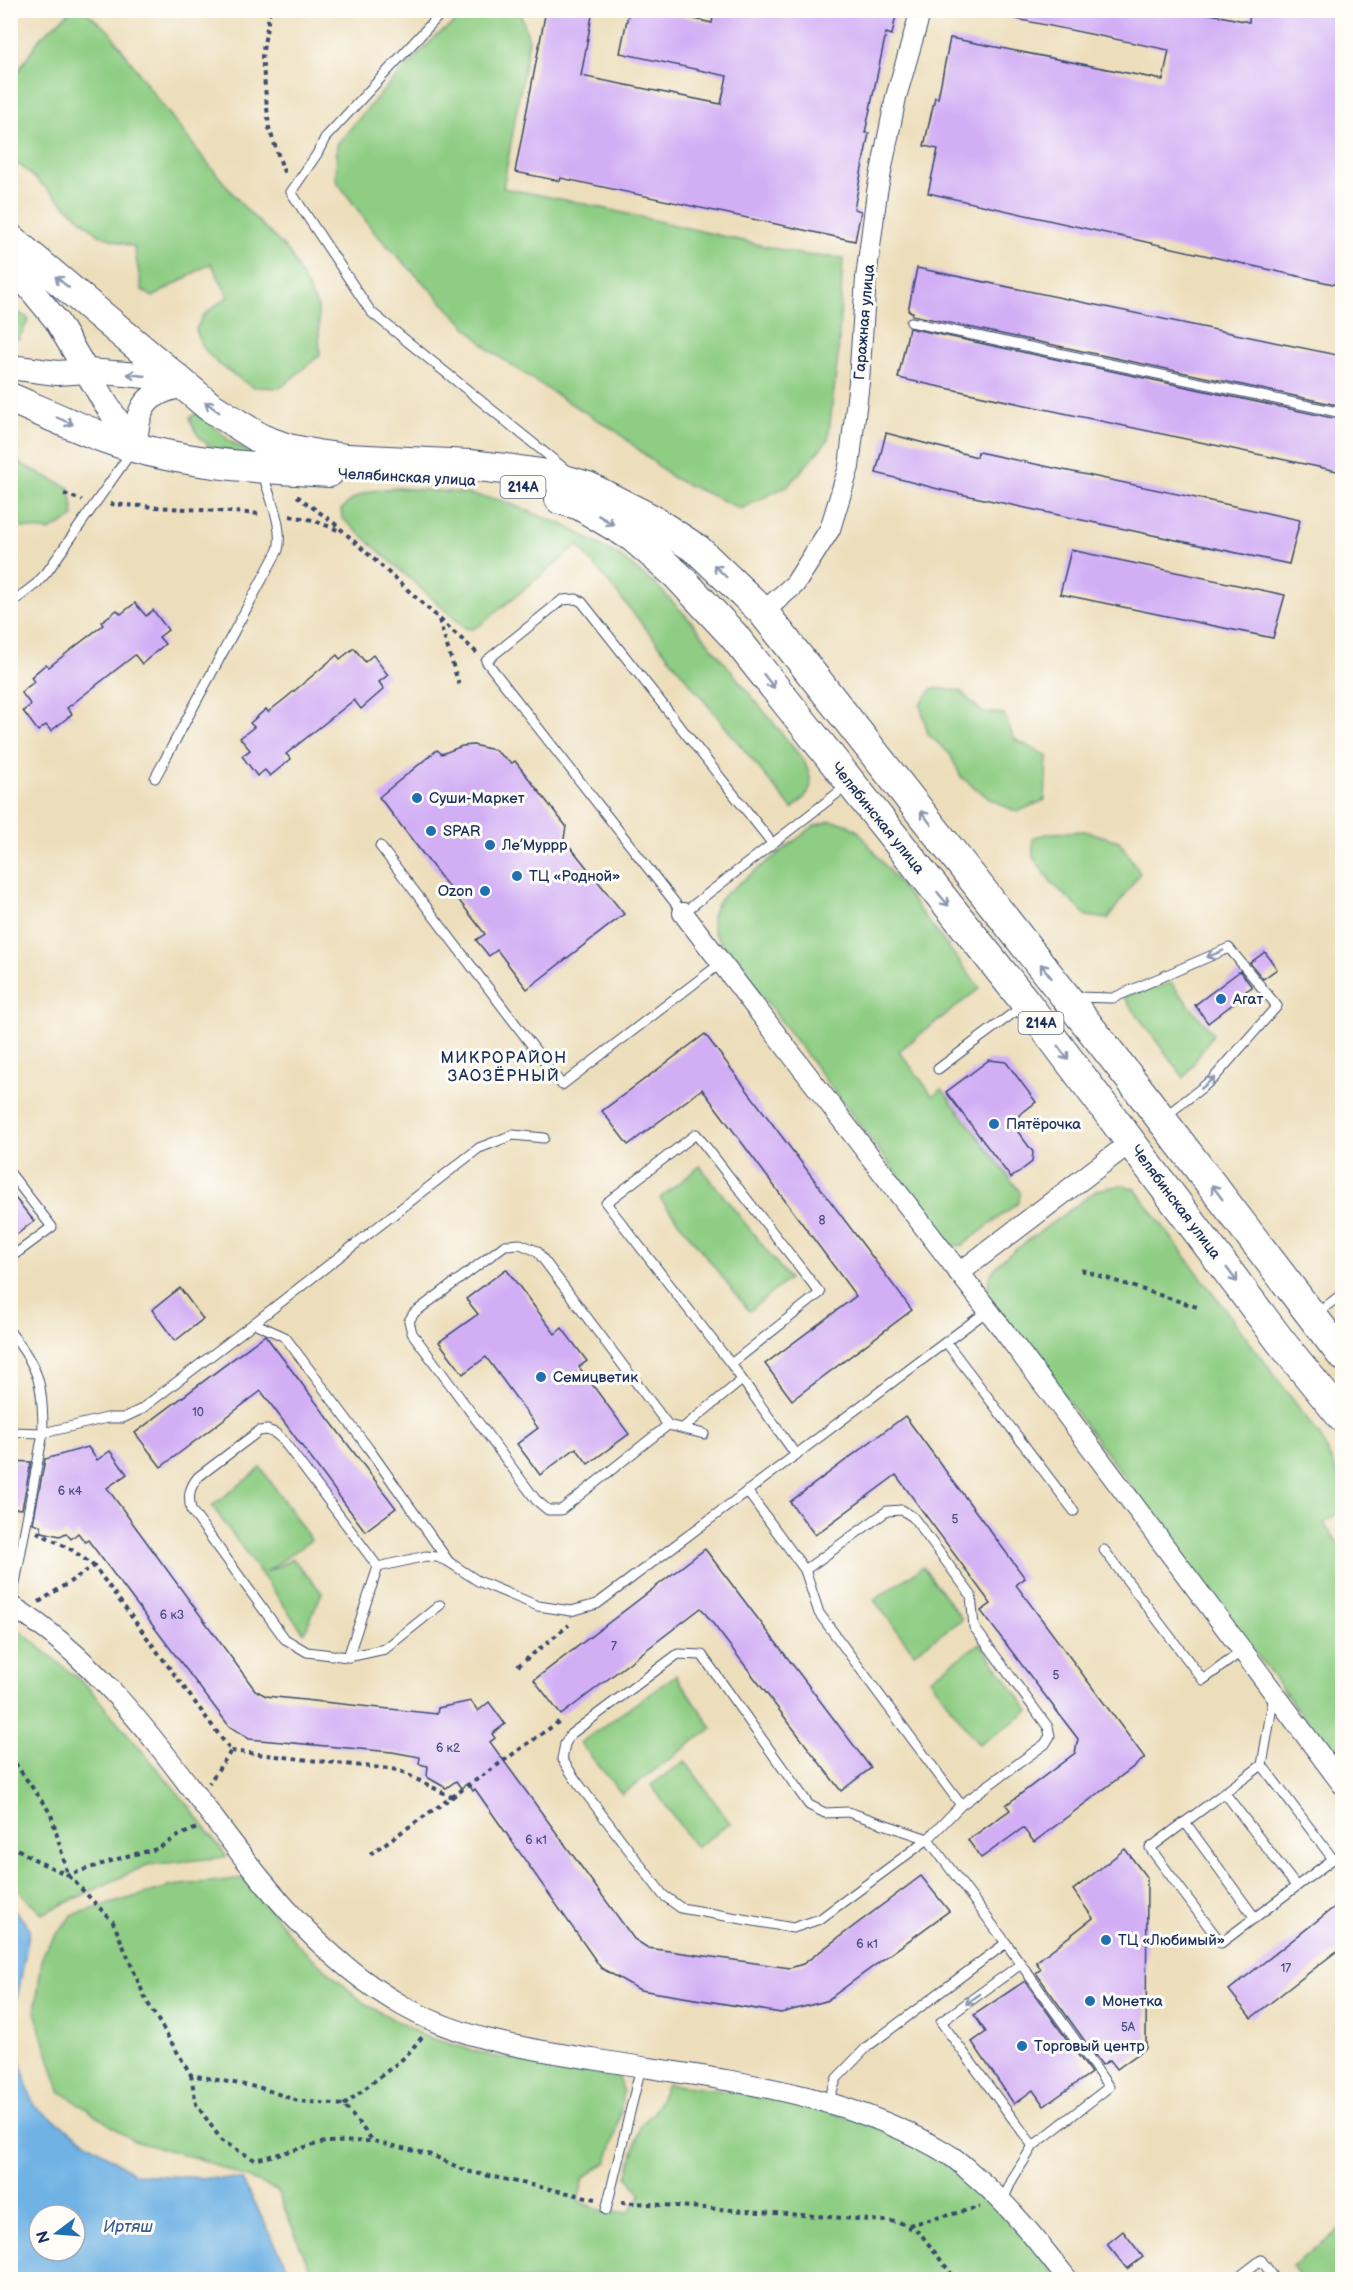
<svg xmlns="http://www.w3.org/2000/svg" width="1353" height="2290" font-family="'Balsamiq Sans',sans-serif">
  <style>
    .green { fill: #8ecd83; stroke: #547e70; stroke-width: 1.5 }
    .water { fill: #6fb2e4; stroke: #4570a1; stroke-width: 1.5; fill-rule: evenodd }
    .building { fill: #d2aff5 }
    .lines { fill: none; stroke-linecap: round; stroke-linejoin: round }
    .service-casing { stroke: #3a496c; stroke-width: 11 }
    .minor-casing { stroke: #3a496c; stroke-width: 22 }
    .tertiary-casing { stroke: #3a496c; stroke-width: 26 }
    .primary-casing { stroke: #3a496c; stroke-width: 32 }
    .path { stroke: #3a496c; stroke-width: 4; stroke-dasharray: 4.5 4.5; stroke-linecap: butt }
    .service { stroke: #fff; stroke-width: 9 }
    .minor { stroke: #fff; stroke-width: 20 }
    .tertiary { stroke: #fff; stroke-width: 24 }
    .primary { stroke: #fff; stroke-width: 30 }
    .oneway { stroke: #8d97ae }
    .poi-dot { fill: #1f6fb2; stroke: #fdfcf7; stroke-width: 2 }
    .labels { text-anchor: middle; stroke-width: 6; stroke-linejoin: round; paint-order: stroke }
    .number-label { font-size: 12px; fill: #494f84 }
    .shield { fill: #fdfcf7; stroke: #5f6c8c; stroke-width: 1.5 }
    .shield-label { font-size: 14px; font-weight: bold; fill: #1b2f5e }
    .street-label { font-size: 15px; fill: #1b2f5e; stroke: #fdfcf7 }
    .poi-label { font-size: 15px; fill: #1b2f5e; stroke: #fdfcf7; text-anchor: start }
    .neighbourhood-label { font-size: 16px; letter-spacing: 1.5px; fill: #1b2f5e; stroke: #fdfcf7 }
    .water-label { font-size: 16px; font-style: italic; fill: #385d8d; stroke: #fdfcf7 }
  </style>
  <rect width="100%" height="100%" fill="#fdfcf7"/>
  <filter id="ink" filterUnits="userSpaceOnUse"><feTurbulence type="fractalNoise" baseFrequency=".0167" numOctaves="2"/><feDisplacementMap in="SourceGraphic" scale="12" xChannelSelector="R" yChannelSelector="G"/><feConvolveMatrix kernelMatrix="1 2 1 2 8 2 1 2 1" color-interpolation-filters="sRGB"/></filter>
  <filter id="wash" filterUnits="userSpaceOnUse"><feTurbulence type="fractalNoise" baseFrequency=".008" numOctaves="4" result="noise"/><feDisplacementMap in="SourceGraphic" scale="24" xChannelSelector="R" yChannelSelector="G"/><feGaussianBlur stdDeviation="1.35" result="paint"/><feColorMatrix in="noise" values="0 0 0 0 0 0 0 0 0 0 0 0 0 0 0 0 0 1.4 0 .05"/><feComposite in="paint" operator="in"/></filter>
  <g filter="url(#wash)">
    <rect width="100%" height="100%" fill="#eddebb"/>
    <!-- green -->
    <g class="green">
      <path d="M72 10 85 11 109 31 156 97 201 155 243 206 289 252 318 308 320 355 280 388 252 387 217 363 201 345 196 329 203 316 228 296 211 263 153 297 142 290 134 247 99 235 21 166 11 161V82L40 38Z"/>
      <path d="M472 11H520L529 40 503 188 576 202 803 255 843 258 838 356 828 440 789 485 741 509 673 478 616 431 555 394 489 350 374 232 336 180 337 144 381 93 436 36Z"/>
      <path d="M11 308 29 319 19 339 11 337Z"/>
      <path d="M196 414 203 417 231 442 265 460C233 453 199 455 190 417Z"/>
      <path d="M11 459 70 488 74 517 49 531 11 526Z"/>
      <path d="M398 488 461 493 500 500 564 525 621 557 657 586 691 621 804 761C816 787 812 792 792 809L578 545 479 626 472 629 465 628 342 518 341 510C359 490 373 490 398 488Z"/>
      <path d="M933 688 960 691 982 712 1004 714 1014 739 1047 756 1045 800 1017 812 990 799 961 777 950 754 928 734 920 704Z"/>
      <path d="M830 821 845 823 859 832 980 988 899 1051 933 1096 942 1089 1020 1192 1019 1202 963 1245 957 1246 950 1244 714 933C709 916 713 908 724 895L814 826Z"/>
      <path d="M1085 831 1119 841 1140 873 1108 919 1087 916 1052 883 1033 857V837L1052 833Z"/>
      <path d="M1171 983 1213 1034 1184 1078 1123 996Z"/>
      <path d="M700 1166 789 1279 749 1311 660 1198Z"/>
      <path d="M1122 1185 1135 1189 1320 1436 1342 1484V1509L1324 1524 1342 1548V1769L988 1295C986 1278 992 1270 1004 1258L1097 1190Z"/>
      <path d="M261 1468 311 1540 266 1572 293 1559 322 1593 304 1633 212 1506Z"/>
      <path d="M923 1567 962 1619 914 1653 874 1600Z"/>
      <path d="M10 1623 87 1686 189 1806 227 1857 147 1865 42 1914 11 1883Z"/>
      <path d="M980 1643 1029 1711 979 1745 930 1679Z"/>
      <path d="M676 1675 712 1728 622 1794 580 1743Z"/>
      <path d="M685 1761 730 1823 696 1848 651 1785Z"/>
      <path d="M245 1878 298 1945 364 2003 423 2036 492 2056 619 2077 623 2091 621 2107 617 2130 607 2162 584 2177 578 2201 608 2213 629 2212 641 2195 627 2177 641 2124 653 2114 667 2084 767 2096 879 2125 964 2174 1049 2264 1057 2279H314L277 2190 200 2159 134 2141 60 2091 35 2012 43 1952 72 1915 172 1886Z"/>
      <path d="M1342 2228V2279H1302L1292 2266Z"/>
    </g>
    <!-- water -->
    <path class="water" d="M11 1907 30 1928 11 2033 34 2106 135 2174 242 2180 294 2279H11ZM39 2215H75V2251H39Z"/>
    <g id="blocks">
      <!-- building -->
      <g class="building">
        <path d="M546 10H593L581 76 721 104 727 76 620 53 629 10H655L712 23 714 10H897L892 35 886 33 865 133H869L854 209 861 211 855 241 561 178 560 181 515 172Z"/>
        <path d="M1012 10H1191L1249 22 1250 10H1342V286L928 193 938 149 924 146 935 97 938 98 950 38 1163 80 1169 50 1011 18Z"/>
        <path d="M917 268 1342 356V406L912 315 913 312 908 311Z"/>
        <path d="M909 328 1342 420V472L898 378Z"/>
        <path d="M886 433 977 457 978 452 1300 520 1289 564 946 491 876 473Z"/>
        <path d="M1071 550 1285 595 1273 638 1060 594Z"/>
        <path d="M135 603 146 616 153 610 168 630 159 637 165 644 142 664 135 655 67 708 72 714 51 731 46 725 38 731 23 711 31 705 21 692 34 682 31 677 46 664 49 667 68 652 103 625 101 622 117 610 121 614Z"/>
        <path d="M354 648 365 662 373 655 388 675 379 682 384 689 361 709 354 700 286 754 291 759 270 776 265 770 257 776 242 756 250 750 240 738 254 727 250 723 266 709 268 712 287 697 337 655 340 659Z"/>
        <path d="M473 745 494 750 512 763 515 761 566 826 564 839 624 914 527 989 497 950 489 956 476 940 485 934 379 797 437 750 442 754 462 746Z"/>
        <path d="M1265 952 1277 969 1263 979 1250 963Z"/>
        <path d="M1240 971 1252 987 1246 991 1247 993 1208 1023 1195 1005Z"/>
        <path d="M705 1034 912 1310 792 1400 765 1364 856 1296 702 1089 628 1145 602 1111Z"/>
        <path d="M989 1060 1006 1062 1036 1102 1018 1116V1132L1033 1152 1032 1162 1011 1178 946 1092Z"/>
        <path d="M10 1192 34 1221 10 1240Z"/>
        <path d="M506 1269 555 1334 562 1328 587 1361 579 1367 629 1434 588 1464 576 1448 540 1475 517 1444 538 1428 486 1357 463 1374 439 1342 478 1314 466 1299Z"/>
        <path d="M180 1288 203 1319 175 1341 152 1310Z"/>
        <path d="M265 1335 396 1508 365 1531 261 1391 161 1467 135 1433Z"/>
        <path d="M905 1416 1025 1578 1016 1585 1145 1758 1034 1842 1023 1828 981 1858 968 1840 1010 1810 1006 1805 1075 1753 1078 1739 981 1611 991 1604 896 1475 815 1535 790 1502Z"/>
        <path d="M88 1447 97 1460 110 1451 127 1474 107 1488 255 1690 266 1696 437 1714 438 1708 471 1701 478 1711 489 1702 505 1724 492 1734 495 1738 490 1742 634 1939 648 1948 790 1968 803 1964 921 1876 949 1911 826 2001 781 2013 640 1990 601 1968 475 1789 473 1791 468 1783 461 1788 456 1781 446 1788 427 1777 428 1766 419 1764 420 1757 392 1752 249 1739 229 1726 88 1540 85 1542 78 1533 71 1539 66 1533 60 1536 42 1532 40 1525 33 1523 45 1459Z"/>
        <path d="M10 1461 31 1462 22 1509 10 1508Z"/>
        <path d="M705 1549 871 1768 841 1791 701 1608 561 1715 534 1680Z"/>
        <path d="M1125 1849 1147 1878 1146 2048 1117 2069 1110 2060 1102 2065 1036 1973 1041 1969 1036 1962 1093 1918 1073 1890Z"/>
        <path d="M1342 1901V1947L1251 2018 1229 1990Z"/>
        <path d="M1025 1981 1091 2073 1044 2106 1033 2090 1014 2104 972 2042 986 2032 974 2015Z"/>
        <path d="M1123 2231 1143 2257 1127 2269 1107 2244Z"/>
      </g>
    </g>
  </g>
  <g filter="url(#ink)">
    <use href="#blocks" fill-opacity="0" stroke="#3a496c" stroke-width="1.5"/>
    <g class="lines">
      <!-- service casing -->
      <g class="service-casing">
        <g id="service">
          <path d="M444 10 325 138 317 154 291 192 371 312 565 469"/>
          <path d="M911 322 1342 413"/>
          <path d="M10 604 36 584 47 572 132 451"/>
          <path d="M155 778 278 550C284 527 269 496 263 474"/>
          <path d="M772 843 582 602 576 599 562 600 486 661 683 913 848 785"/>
          <path d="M380 846 562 1085 721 963"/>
          <path d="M1075 997 1113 998 1229 948 1277 1006 1213 1079 1163 1118"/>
          <path d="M938 1069 1024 1005"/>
          <path d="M10 1173 52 1227 10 1258"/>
          <path d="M1316 1314 1342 1294"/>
          <path d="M254 1323 479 1148 513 1135 544 1138"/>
          <path d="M10 1332C40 1369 43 1385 43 1433L11 1605"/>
          <path d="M946 1342 1074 1511"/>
          <path d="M731 1364 820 1293 696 1134 606 1203 731 1364 796 1455"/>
          <path d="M668 1425 561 1510H548L536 1500 412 1333 409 1321 414 1313 505 1245 520 1244 537 1251 668 1425 704 1434"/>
          <path d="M683 1428 742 1380"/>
          <path d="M267 1430 275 1433 282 1439 378 1567 348 1657 307 1652 285 1639 191 1510C188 1496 189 1488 198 1477L259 1431Z"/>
          <path d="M10 1432 43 1433 107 1418H123L140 1410 254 1323 285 1337 369 1449 449 1562"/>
          <path d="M747 1491 805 1570 819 1613 961 1805"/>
          <path d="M1104 1550 1203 1680 1242 1651"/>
          <path d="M378 1567 426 1556 437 1557 449 1562 478 1581 538 1606 571 1611 597 1604 987 1311"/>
          <path d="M805 1570 887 1511 902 1510 913 1517 971 1595 974 1627 1048 1727 1050 1736 1045 1744 961 1805 928 1839 820 1919 793 1928 681 1908 663 1895 575 1779 562 1759 565 1744 571 1734 678 1654 702 1655 809 1805 825 1813 848 1812 928 1839 1006 1943 868 2046 837 2078 827 2103"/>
          <path d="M348 1657 385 1649 440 1605"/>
          <path d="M1262 1765 1333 1859 1221 1943 1150 1848 1262 1765 1274 1695"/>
          <path d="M1224 1792 1296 1886"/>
          <path d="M1185 1822 1255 1918"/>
          <path d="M1021 1964 941 2022 1033 2146"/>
          <path d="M1003 2200 1013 2178 1033 2146 1109 2087 1006 1943"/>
          <path d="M606 2210 641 2067"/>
          <path d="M1235 2280 1261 2260 1276 2280"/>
        </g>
      </g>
      <!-- minor casing -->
      <g class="minor-casing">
        <g id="minor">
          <path d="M763 612 795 584 830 529 849 467 859 382 866 278 877 192 896 97 921 10"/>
          <path d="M683 913 1001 1327 1342 1784"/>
          <path d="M959 1273 1131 1142"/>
          <path d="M10 1605C173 1704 237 1912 403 2006 461 2039 527 2049 592 2059 713 2079 844 2089 951 2156 960 2162 968 2170 976 2177 1012 2208 1039 2243 1068 2280"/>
        </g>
      </g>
      <!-- tertiary casing -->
      <g class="tertiary-casing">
        <g id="tertiary">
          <path d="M10 264 56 320 104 401 135 447"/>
          <path d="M10 367 57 373 88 371 126 374 155 377 182 385"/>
          <path d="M135 447C137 407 144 393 184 385"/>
        </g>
      </g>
      <!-- primary casing -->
      <g class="primary-casing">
        <g id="primary">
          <path d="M10 239 209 406 261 439 288 449 317 455 347 459 470 465 513 470 548 475 588 487 649 518 698 550 763 612 1139 1090 1342 1355"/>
          <path d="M10 398C43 412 75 427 108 439 178 464 256 468 329 472"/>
          <path d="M560 499 580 505 633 537 677 575 733 635 1026 1003 1281 1342 1342 1417"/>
        </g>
      </g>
      <!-- path -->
      <g class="path">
        <path d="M270 10 262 56 269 128 285 175"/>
        <path d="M64 494 82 500"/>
        <path d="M297 496 334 523 477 653"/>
        <path d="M110 504 262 514"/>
        <path d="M290 516 313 520 340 531"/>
        <path d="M439 620 460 688"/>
        <path d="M1081 1270 1197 1307"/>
        <path d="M37 1532 72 1550 94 1566"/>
        <path d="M39 1602 94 1566 231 1751 209 1783"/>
        <path d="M518 1666 569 1625"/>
        <path d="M231 1751 398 1770 452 1797 370 1854"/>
        <path d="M10 1756 51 1814 68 1875 113 1922 146 2000 191 2075 261 2088 298 2101 344 2105 373 2141 432 2155 466 2171 596 2199"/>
        <path d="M452 1797 560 1721"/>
        <path d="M10 1845 41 1863 68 1875 127 1856 157 1849 180 1835 197 1828"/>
        <path d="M191 2075 196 2104 222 2141 255 2160 325 2142 372 2141"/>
        <path d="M344 2105 405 2057 422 2037"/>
        <path d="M621 2202 899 2222 920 2233 956 2280"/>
        <path d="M909 2225 980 2207"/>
      </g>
      <!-- service -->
      <use href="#service" class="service"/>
      <!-- minor -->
      <use href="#minor" class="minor"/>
      <!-- tertiary -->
      <use href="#tertiary" class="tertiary"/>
      <!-- primary -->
      <use href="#primary" class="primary"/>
    </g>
    <!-- one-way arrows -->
    <defs><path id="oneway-shaft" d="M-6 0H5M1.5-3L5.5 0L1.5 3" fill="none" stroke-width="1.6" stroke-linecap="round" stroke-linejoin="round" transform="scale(1.5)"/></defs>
    <g class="oneway">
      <use href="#oneway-shaft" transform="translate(62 282) rotate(-140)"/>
      <use href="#oneway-shaft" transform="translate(136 375) rotate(-174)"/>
      <use href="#oneway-shaft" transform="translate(212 407) rotate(-144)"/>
      <use href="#oneway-shaft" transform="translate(65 421) rotate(23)"/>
      <use href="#oneway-shaft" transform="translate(606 520) rotate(31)"/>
      <use href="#oneway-shaft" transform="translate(720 571) rotate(-136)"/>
      <use href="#oneway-shaft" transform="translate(769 681) rotate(52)"/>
      <use href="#oneway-shaft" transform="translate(926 818) rotate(-128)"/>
      <use href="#oneway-shaft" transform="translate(943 899) rotate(51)"/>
      <use href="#oneway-shaft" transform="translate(1215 954) rotate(157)"/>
      <use href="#oneway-shaft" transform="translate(1046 971) rotate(-128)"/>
      <use href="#oneway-shaft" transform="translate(1063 1053) rotate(53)"/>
      <use href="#oneway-shaft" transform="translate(1208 1083) rotate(-40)"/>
      <use href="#oneway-shaft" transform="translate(1217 1192) rotate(-127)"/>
      <use href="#oneway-shaft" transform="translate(1232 1275) rotate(53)"/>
      <use href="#oneway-shaft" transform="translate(973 1999) rotate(144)"/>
    </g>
  </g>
  <!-- markers -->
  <g class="poi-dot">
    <circle cx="417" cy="798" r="6"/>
    <circle cx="431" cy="831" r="6"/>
    <circle cx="490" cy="845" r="6"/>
    <circle cx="517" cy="876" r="6"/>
    <circle cx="485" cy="891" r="6"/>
    <circle cx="1221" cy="999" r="6"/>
    <circle cx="994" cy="1124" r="6"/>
    <circle cx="541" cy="1377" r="6"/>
    <circle cx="1106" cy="1940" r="6"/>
    <circle cx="1090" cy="2001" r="6"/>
    <circle cx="1022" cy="2046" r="6"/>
  </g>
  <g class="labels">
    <!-- number labels -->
    <g class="number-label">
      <text x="822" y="1224">8</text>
      <text x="198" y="1416">10</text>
      <text x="70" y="1495">6 к4</text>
      <text x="955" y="1523">5</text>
      <text x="172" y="1619">6 к3</text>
      <text x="614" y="1650">7</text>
      <text x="1056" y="1679">5</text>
      <text x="448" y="1752">6 к2</text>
      <text x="536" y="1844">6 к1</text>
      <text x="867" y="1948">6 к1</text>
      <text x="1286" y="1972">17</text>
      <text x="1128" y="2031">5А</text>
    </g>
    <!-- shield labels -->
    <g class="shield">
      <rect x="500.5" y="476" width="45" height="22" rx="4.5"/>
      <rect x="1018.5" y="1012" width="45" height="22" rx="4.5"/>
    </g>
    <g class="shield-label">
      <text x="523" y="492">214А</text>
      <text x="1041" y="1028">214А</text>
    </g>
    <!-- street labels -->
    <g class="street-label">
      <text transform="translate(864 322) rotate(-85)" y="5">Гаражная улица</text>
      <text transform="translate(407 477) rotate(3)" y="5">Челябинская улица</text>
      <text transform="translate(878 818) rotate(51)" y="5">Челябинская улица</text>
      <text transform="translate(1176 1202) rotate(53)" y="5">Челябинская улица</text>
    </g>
    <!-- poi labels -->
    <g class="poi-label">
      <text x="429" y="803">Суши-Маркет</text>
      <text x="443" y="836">SPAR</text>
      <text x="502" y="850">Ле’Муррр</text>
      <text x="529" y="881">ТЦ «Родной»</text>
      <text x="473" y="896" text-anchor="end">Ozon</text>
      <text x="1233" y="1004">Агат</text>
      <text x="1006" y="1129">Пятёрочка</text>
      <text x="553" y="1382">Семицветик</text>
      <text x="1118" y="1945">ТЦ «Любимый»</text>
      <text x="1102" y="2006">Монетка</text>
      <text x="1034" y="2051">Торговый центр</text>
    </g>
    <!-- neighbourhood labels -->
    <g class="neighbourhood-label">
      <text x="504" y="1063">МИКРОРАЙОН<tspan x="504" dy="18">ЗАОЗЁРНЫЙ</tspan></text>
    </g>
    <!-- water labels -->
    <g class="water-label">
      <text x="128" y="2232">Иртяш</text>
    </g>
  </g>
  <!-- margin -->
  <rect width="1353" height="2290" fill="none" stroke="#fdfcf7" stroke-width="36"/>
  <!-- north arrow -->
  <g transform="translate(57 2233) rotate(254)"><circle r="28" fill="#fdfcf7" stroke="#a3aaba" stroke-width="1.5"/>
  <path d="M0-4.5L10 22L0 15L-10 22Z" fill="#1f6fb2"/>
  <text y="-9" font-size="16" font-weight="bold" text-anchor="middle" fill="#1b2f5e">N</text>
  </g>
</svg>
